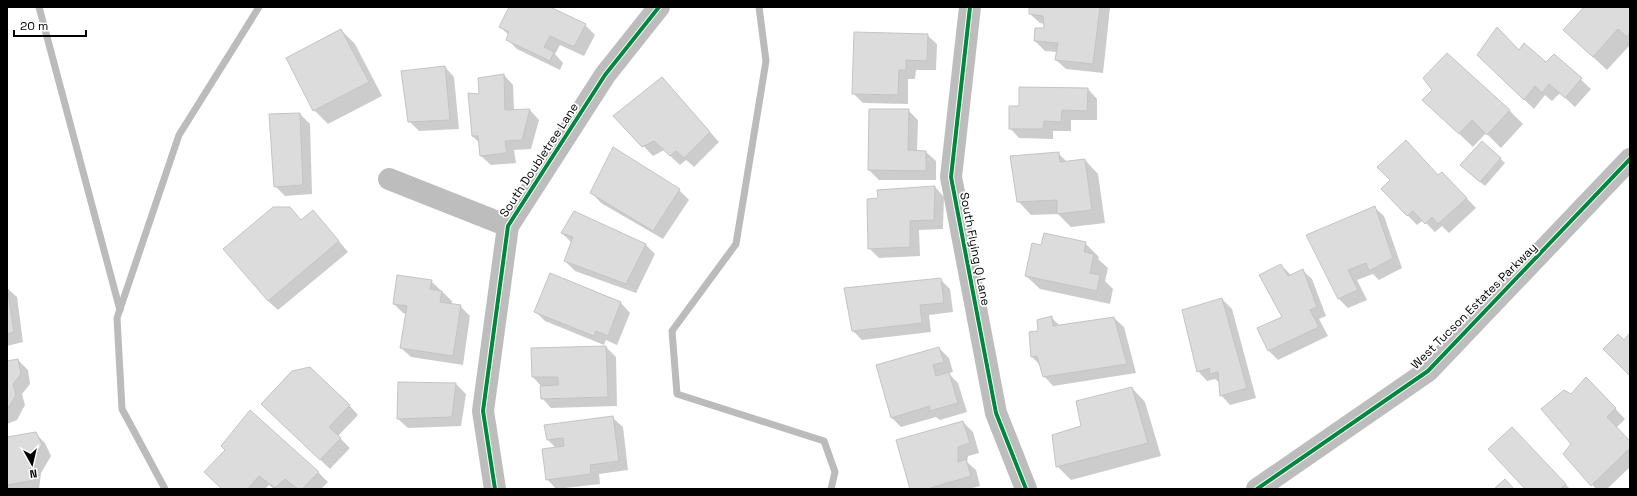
<svg xmlns="http://www.w3.org/2000/svg" width="1637" height="496" font-family="'Space Grotesk',sans-serif">
  <style>
    .shadow { fill: #0003 }
    .lines { fill: none; stroke-linecap: round; stroke-linejoin: round }
    .stream { stroke: #bbb; stroke-width: 7 }
    .building { fill: #dcdcdc; stroke: #c4c4c4 }
    .minor { stroke: #bdbdbd; stroke-width: 22 }
    .cycleway-casing { stroke: #fff; stroke-width: 6 }
    .cycleway { stroke: #00873e; stroke-width: 4 }
    .labels { text-anchor: middle; stroke-width: 3.5; stroke-linejoin: round; paint-order: stroke }
    .street-label { font-size: 12px; fill: #000; stroke: #fff }
  </style>
  <rect width="100%" height="100%" fill="#fff"/>
  <!-- shadow -->
  <g class="shadow">
    <path d="M510 7H548L585 25 595 35 584 56 560 45 555 54 563 63 560 70 517 49 507 39 509 35 500 27Z"/>
    <path d="M1030 7H1109L1110 8 1103 73 1066 69 1056 60 1057 52 1045 51 1035 41 1045 29 1044 24 1040 23 1030 14Z"/>
    <path d="M1586 7H1630V45L1607 70 1578 43Z"/>
    <path d="M341 30 355 44 382 96 328 124 314 110Z"/>
    <path d="M927 35 937 44 936 70H916L915 79H908V104L863 103 853 93Z"/>
    <path d="M1519 51 1546 63 1554 55 1591 89 1575 107 1560 93 1552 101 1545 95 1534 109 1488 65Z"/>
    <path d="M445 67 454 77 459 129 419 131 409 121Z"/>
    <path d="M504 75 513 85 514 110H530L539 120 531 149 514 150 516 163 491 165 481 156 480 143 472 136 480 95Z"/>
    <path d="M662 78 719 142 694 167 686 160 680 165 664 150 653 156 614 116Z"/>
    <path d="M1088 89 1097 99V120H1071V131H1053V139L1019 138 1010 128 1020 107Z"/>
    <path d="M908 110 918 120 917 152H926L936 161V180H879L869 170Z"/>
    <path d="M1509 110 1523 124 1501 148 1486 133 1473 147 1437 113Z"/>
    <path d="M300 114 310 124 312 194 285 196 275 186Z"/>
    <path d="M1482 142 1505 163 1485 186 1466 170Z"/>
    <path d="M1058 153 1067 162 1085 160 1098 174 1105 223 1071 227 1058 214 1031 215 1018 201Z"/>
    <path d="M1439 176 1452 183 1476 208 1449 233 1442 226 1435 232 1423 220 1417 225 1382 189Z"/>
    <path d="M935 187 944 197 943 229 919 230 920 256 879 258 869 248Z"/>
    <path d="M679 190 689 200 663 239 601 203 592 193Z"/>
    <path d="M1374 207 1384 216 1402 268 1379 280 1373 274 1357 280 1367 300 1348 308 1339 299 1307 235Z"/>
    <path d="M290 208 302 221H322L348 252 278 310 268 301Z"/>
    <path d="M562 233 645 244 655 254 636 293 575 271 565 261 572 243Z"/>
    <path d="M1085 243 1099 257 1098 259 1108 268 1105 281 1113 289 1110 304 1040 289 1026 276 1042 246Z"/>
    <path d="M1281 265 1291 275 1302 270 1312 279 1326 316 1319 319 1328 336 1278 360 1268 350 1284 318Z"/>
    <path d="M940 279 950 289 953 312 929 315 931 332 862 340 853 331Z"/>
    <path d="M431 281 452 301 451 305 460 306 470 316 463 365 411 357 401 348 406 314 403 313 394 304Z"/>
    <path d="M7 288 17 297 23 342 7 346Z"/>
    <path d="M1222 299 1232 309 1256 398 1230 405 1221 395 1220 383 1215 379 1207 381 1198 371Z"/>
    <path d="M621 303 630 313 617 345 606 340 604 345 545 321 536 312Z"/>
    <path d="M1052 318 1060 326 1114 318 1124 327 1136 373 1053 386 1044 376 1040 365 1032 357 1030 333 1039 332Z"/>
    <path d="M606 347 616 357 617 406 551 408 542 398 541 386 533 377 532 349Z"/>
    <path d="M939 348 949 358 953 372 948 373 958 383 967 412 940 420 936 417 901 427 891 417Z"/>
    <path d="M18 360 28 370 30 384 22 394 25 405 17 420 7 424V362Z"/>
    <path d="M399 383 456 384 466 394 461 426 408 428 398 419Z"/>
    <path d="M1132 388 1145 402 1161 456 1071 480 1057 466 1083 427Z"/>
    <path d="M1596 388 1625 419 1616 428 1630 442V467L1607 489H1596L1564 454 1572 444 1571 395Z"/>
    <path d="M349 405 358 415 338 436 350 448 330 469 272 414Z"/>
    <path d="M250 412 319 473 328 482 321 489 295 488 274 489 269 485 265 489H223L226 450Z"/>
    <path d="M613 418 623 427 628 470 599 474 600 484 556 489 547 479 556 448 548 440Z"/>
    <path d="M963 422 973 432 979 453 968 456 967 462 976 470 980 486 969 489H911Z"/>
    <path d="M35 433 45 443 51 456 41 473 39 489H7V438Z"/>
    <path d="M1522 438 1570 489H1527Z"/>
  </g>
  <g class="lines">
    <!-- stream -->
    <g class="stream">
      <path d="M39 7 120 310"/>
      <path d="M759 7 766 61 736 244 672 331 677 394 824 441 835 472 831 489"/>
      <path d="M165 489 122 409 117 318 179 135 259 7"/>
    </g>
  </g>
  <!-- building -->
  <g class="building">
    <path d="M509 7H550L586 24 574 47 550 36 544 47 554 52 550 61 506 40 509 32 499 27Z"/>
    <path d="M1029 7H1100L1093 64 1055 60 1058 43 1034 41 1035 28H1044L1043 16 1029 14Z"/>
    <path d="M1584 7H1630V33L1627 37 1618 29 1593 57 1563 30Z"/>
    <path d="M1497 27 1519 50 1524 43 1546 62 1554 54 1582 78 1565 98 1549 84 1542 93 1535 86 1524 100 1477 55Z"/>
    <path d="M341 29 369 82 313 111 286 58Z"/>
    <path d="M854 32 928 34 927 61 906 60V70H899L898 95 852 94Z"/>
    <path d="M1447 53 1510 110 1487 135 1472 120 1459 134 1422 100 1432 90 1423 78Z"/>
    <path d="M445 66 450 120 408 122 401 71Z"/>
    <path d="M504 74 505 110 530 109 522 140 505 141 507 153 480 156 478 136H472L468 93 479 94 478 78Z"/>
    <path d="M662 77 710 132 684 158 676 151 670 156 654 141 642 147 613 116Z"/>
    <path d="M1019 87 1088 88 1087 111 1062 110 1061 122 1044 121 1043 129H1009V106H1019Z"/>
    <path d="M869 109H909L908 150 926 151V171L868 170Z"/>
    <path d="M300 113 303 185 274 187 269 114Z"/>
    <path d="M1406 140 1438 175 1442 172 1467 198 1438 224 1432 217 1425 224 1413 211 1407 216 1381 189 1390 180 1377 167Z"/>
    <path d="M1482 141 1501 158 1480 182 1460 165Z"/>
    <path d="M613 147 680 189 653 231 590 193Z"/>
    <path d="M1059 152 1060 162 1085 159 1092 210 1057 214V200L1017 202 1010 156Z"/>
    <path d="M935 186 934 220 910 221V247L868 249 867 199 878 198 877 190Z"/>
    <path d="M1375 206 1393 258 1369 271 1366 263 1348 270 1358 290 1338 299 1306 235Z"/>
    <path d="M273 207H290L301 220 313 210 339 241 268 301 223 249Z"/>
    <path d="M574 211 646 244 626 284 564 261 573 237 561 233Z"/>
    <path d="M1044 233 1086 242 1084 252 1094 254 1090 273 1100 275 1097 291 1025 276 1032 243 1041 245Z"/>
    <path d="M1281 264 1288 276 1303 269 1317 307 1310 310 1319 327 1268 351 1257 328 1282 317 1259 275Z"/>
    <path d="M550 273 621 302 608 336 596 331 594 336 534 312Z"/>
    <path d="M397 275 432 280 430 289 442 291 440 302 461 305 453 356 400 348 407 306 393 304Z"/>
    <path d="M941 278 944 303 920 305 922 323 852 331 844 288Z"/>
    <path d="M7 286 14 332 7 334Z"/>
    <path d="M1222 298 1247 388 1220 396 1218 372 1209 374 1210 368 1197 372 1182 310Z"/>
    <path d="M1052 316 1053 326 1114 317 1127 364 1043 377 1037 356 1031 357 1029 332 1038 331 1037 320Z"/>
    <path d="M1630 333V376L1603 349 1618 334 1624 340Z"/>
    <path d="M606 346 608 397 541 399 540 386 558 385V377H532L531 348Z"/>
    <path d="M939 347 944 362 933 365 936 376 949 372 958 403 929 411 930 406 891 418 876 365Z"/>
    <path d="M18 359 21 374 13 384 16 395 7 410V361Z"/>
    <path d="M310 367 350 405 329 427 341 438 320 460 261 404 292 371Z"/>
    <path d="M1586 377 1616 408 1607 417 1630 441V448L1591 486 1563 454 1571 444 1541 409 1564 390 1571 394Z"/>
    <path d="M398 382 456 383 452 417 397 419Z"/>
    <path d="M1132 387 1148 443 1056 467 1052 435 1081 426 1076 401Z"/>
    <path d="M250 410 319 472 302 489H298L285 479 275 488 259 476 248 489H222L204 472 225 450 221 446Z"/>
    <path d="M613 416 619 461 590 465 591 474 546 480 542 449 564 446 563 438 547 440 544 425Z"/>
    <path d="M963 421 970 443 958 447V462L966 459 971 476 927 489H910L896 440Z"/>
    <path d="M1512 427 1566 484 1560 489H1525L1488 449Z"/>
    <path d="M36 432 42 445 31 463 30 481 7 485V437Z"/>
    <path d="M1505 479 1514 489H1494Z"/>
  </g>
  <g class="lines">
    <!-- minor -->
    <g class="minor">
      <path d="M970 7 951 177 996 413 1026 489"/>
      <path d="M389 179 508 226"/>
      <path d="M495 489 483 411 508 226 605 75 659 7"/>
      <path d="M1257 489 1428 371 1630 159"/>
    </g>
    <!-- cycleway casing -->
    <g class="cycleway-casing">
      <g id="cycleway">
        <path d="M970 7 951 177 996 413 1026 489"/>
        <path d="M495 489 483 411 508 226 605 75 659 7"/>
        <path d="M1257 489 1428 371 1630 159"/>
      </g>
    </g>
    <!-- cycleway -->
    <use href="#cycleway" class="cycleway"/>
  </g>
  <g class="labels">
    <!-- street labels -->
    <g class="street-label">
      <text transform="translate(539 160) rotate(-57)" y="4">South Doubletree Lane</text>
      <text transform="translate(975 249) rotate(79)" y="4">South Flying Q Lane</text>
      <text transform="translate(1474 306) rotate(-45)" y="4">West Tucson Estates Parkway</text>
    </g>
  </g>
  <!-- border -->
  <rect width="1637" height="496" fill="none" stroke="#000000" stroke-width="16"/>
  <!-- north arrow -->
  <g transform="translate(32 464) rotate(172)" stroke="#ffffff" stroke-width="3" paint-order="stroke">
  <path d="M0-3L7 15L0 10L-7 15Z" fill="#000000"/>
  <text y="-6" font-size="11" font-weight="bold" text-anchor="middle" fill="#000000">N</text>
  </g>
  <!-- scale -->
  <path d="M14 30v6h72v-6" fill="none" stroke="#000000" stroke-width="2"/>
  <text x="20" y="30" font-size="12" fill="#000000" stroke="#ffffff" stroke-width="3" paint-order="stroke">20 m</text>
</svg>
